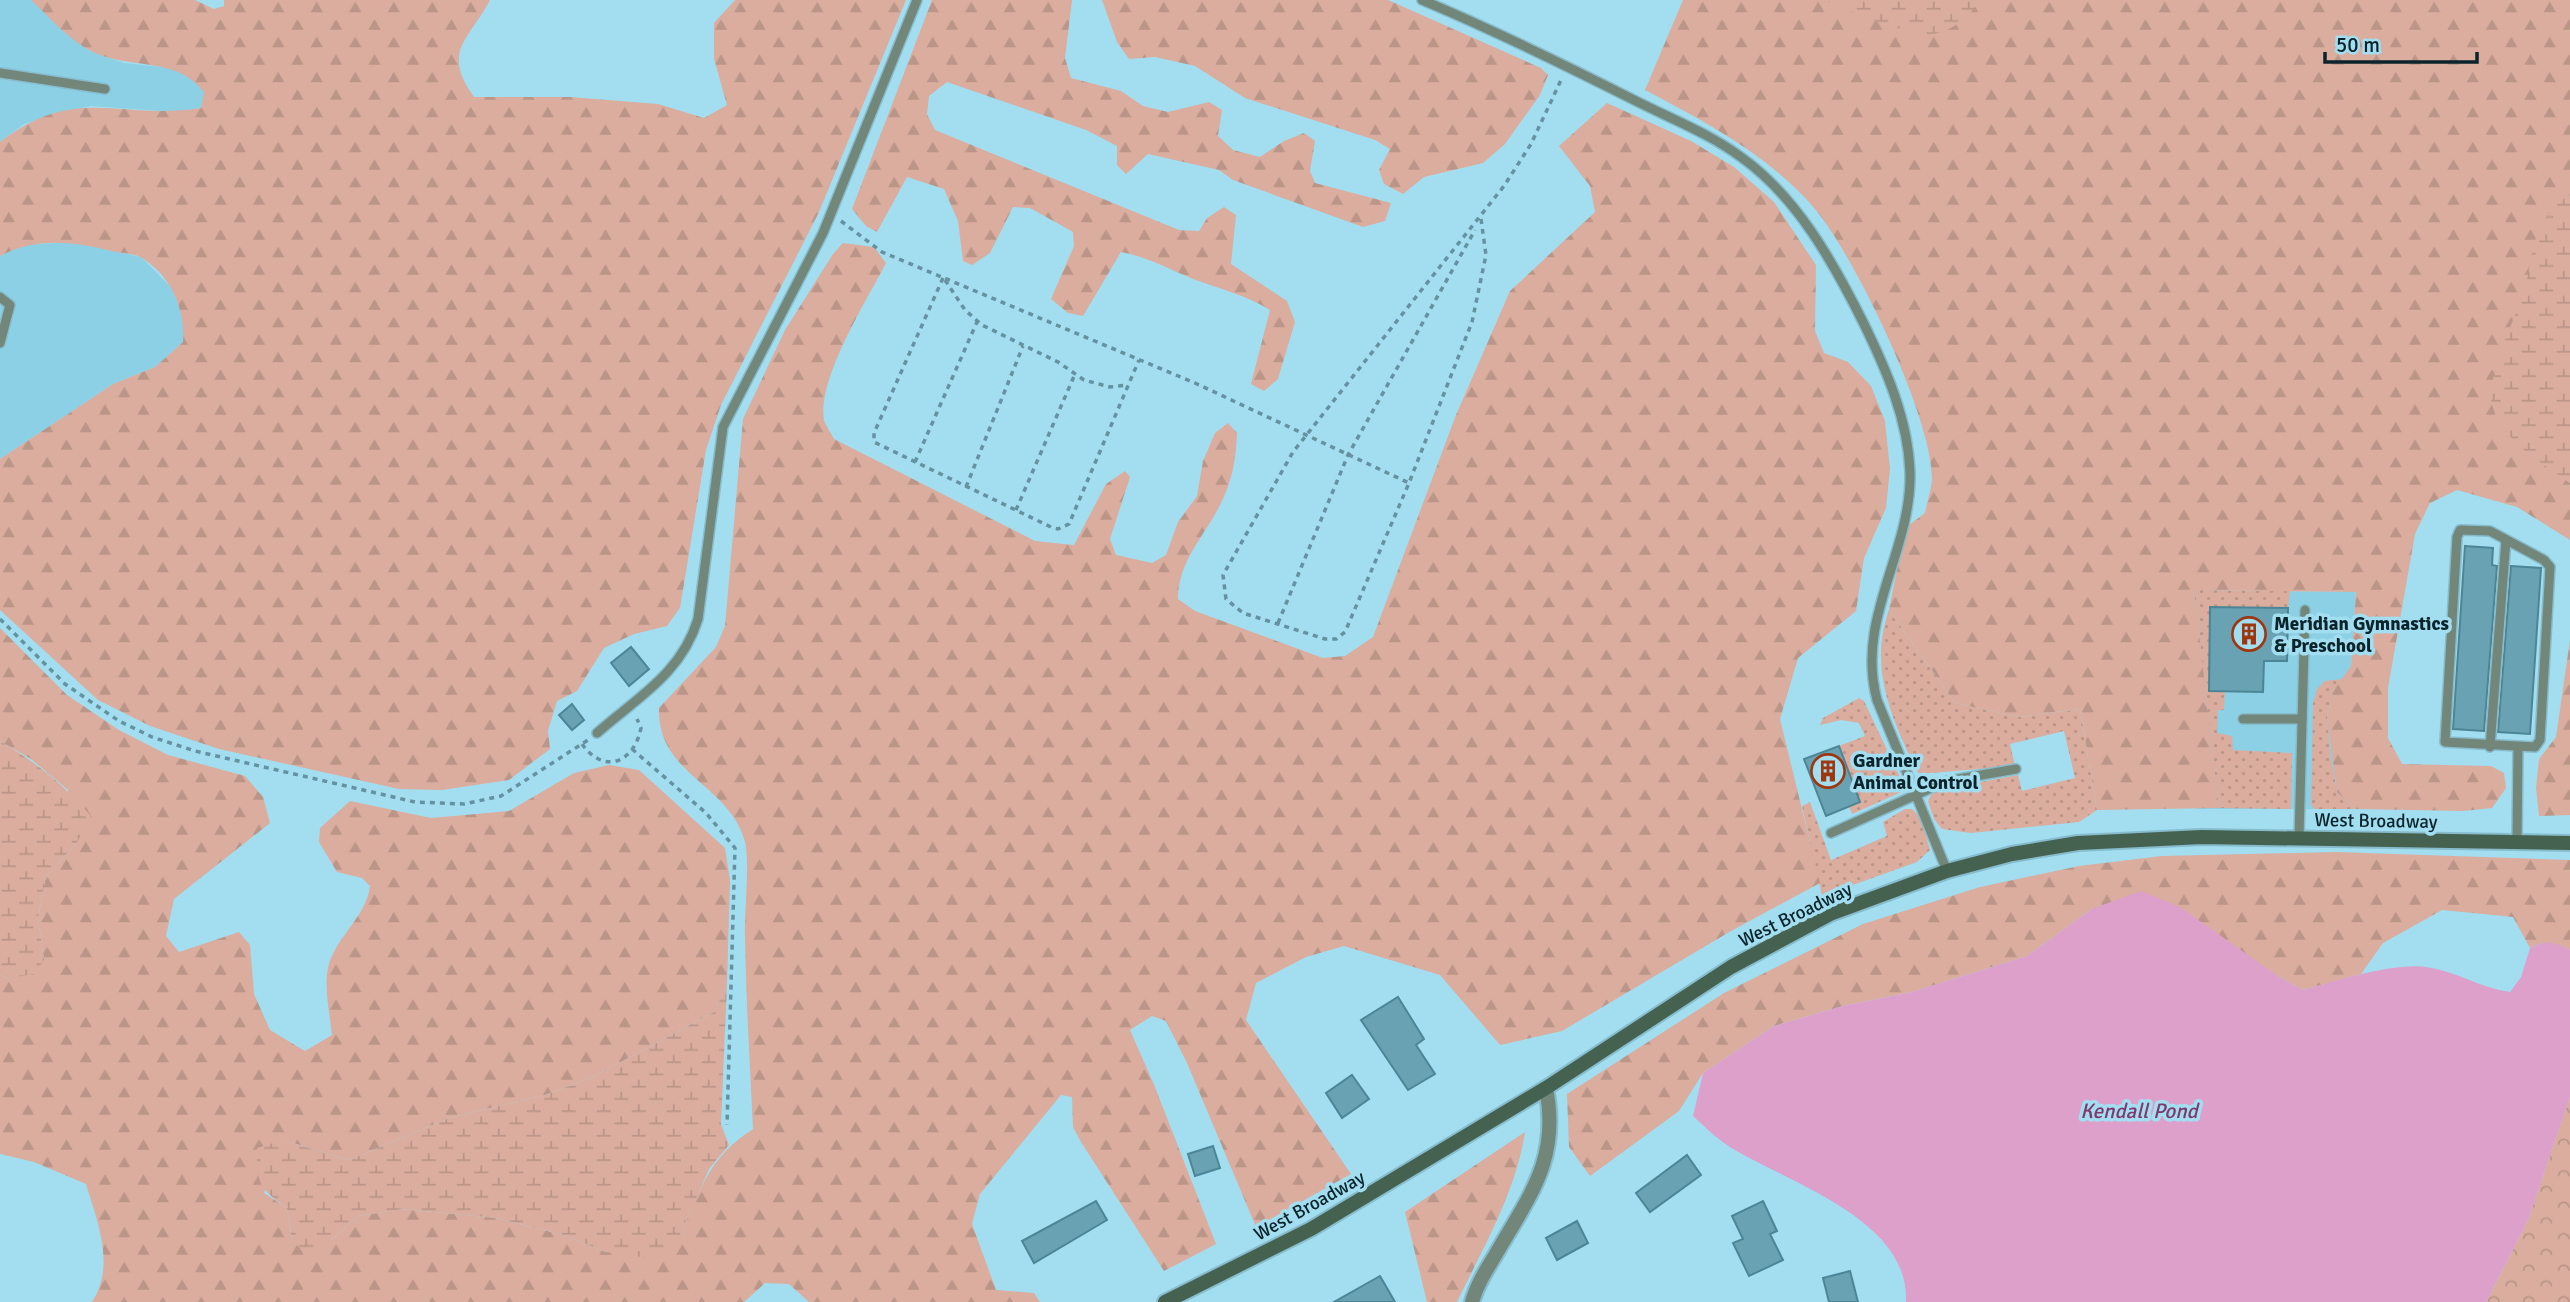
<svg xmlns="http://www.w3.org/2000/svg" width="2570" height="1302" font-family="Signika,sans-serif">
  <style>
    .built { fill: #8cd0e5 }
    .grass { fill: url(#grass-dots) }
    .forest { fill: url(#forest-firs) }
    .wetland { fill: url(#wetland-marsh) }
    .park { fill: url(#park-crowns) }
    .water { fill: #dda0ca }
    .building { fill: #68a2b3; stroke: #4c8696; stroke-width: 2 }
    .lines { fill: none; stroke-linecap: round; stroke-linejoin: round }
    .lane-casing { stroke: #87bccc; stroke-width: 12 }
    .street-casing { stroke: #87bccc; stroke-width: 18 }
    .secondary-casing { stroke: #87bccc; stroke-width: 18 }
    .path { stroke: #6592a0; stroke-width: 3.5; stroke-dasharray: 5 5; stroke-linecap: butt }
    .lane { stroke: #73867a; stroke-width: 9 }
    .street { stroke: #73867a; stroke-width: 14 }
    .secondary { stroke: #456251; stroke-width: 14 }
    .labels { text-anchor: middle; stroke-width: 7; stroke-linejoin: round; paint-order: stroke }
    .poi-label { font-size: 19px; font-weight: bold; fill: #0b232a; stroke: #a2def0; text-anchor: start }
    .street-label { font-size: 19px; fill: #0b232a; stroke: #a2def0 }
    .water-label { font-size: 21px; font-style: italic; fill: #7f376c; stroke: #a2def0 }
  </style>
  <defs>
    <pattern id="grass-dots" width="8" height="8" patternUnits="userSpaceOnUse" patternTransform="scale(1.75)"><rect width="8" height="8" fill="#daad9e"/><path d="M2 2h.1M6 6h.1" fill="none" stroke="#ba9588" stroke-width="1.8" stroke-linecap="round"/></pattern>
    <pattern id="forest-firs" width="22" height="20" patternUnits="userSpaceOnUse" patternTransform="scale(1.75)"><rect width="22" height="20" fill="#daad9e"/><path d="M5 1l3.5 6h-7zM16 11l3.5 6h-7z" fill="#ba9588"/></pattern>
    <pattern id="wetland-marsh" width="20" height="14" patternUnits="userSpaceOnUse" patternTransform="scale(1.75)"><rect width="20" height="14" fill="#daad9e"/><path d="M1 5h8M5 5V1M11 12h8M15 12V8" fill="none" stroke="#ba9588"/></pattern>
    <pattern id="park-crowns" width="20" height="18" patternUnits="userSpaceOnUse" patternTransform="scale(1.75)"><rect width="20" height="18" fill="#daad9e"/><path d="M2 6a3 3 0 1 1 6 0M12 15a3 3 0 1 1 6 0" fill="none" stroke="#ba9588"/></pattern>
  </defs>
  <rect width="100%" height="100%" fill="#a2def0"/>
  <!-- built -->
  <g class="built">
    <path d="M0 0H31L88 50 124 63 173 68 193 77 205 92 201 108 176 112 90 106 24 124 0 142Z"/>
    <path d="M73 242 141 257 172 288 184 317 183 342 155 367 113 384 0 459V256L21 245Z"/>
    <path d="M2194 590 2356 592 2351 666 2355 809H2195Z"/>
  </g>
  <!-- grass -->
  <g class="grass">
    <path d="M2194 590 2290 591 2288 608 2211 607 2209 690 2225 691 2224 710H2218L2217 733 2232 736 2233 750 2292 753 2291 809 2219 808Z"/>
    <path d="M1889 610 1955 703 2019 717 2080 709 2097 810 2079 822 1971 833 1942 829 1934 819 1928 801 1933 791 2018 775 2022 791 2075 778 2064 731 2010 744 2015 766 1919 774C1912 764 1907 750 1902 739 1883 696 1873 655 1889 610Z"/>
    <path d="M2342 679 2332 692 2327 718 2330 753 2337 792 2355 809H2314L2311 805 2313 703 2317 689 2325 681Z"/>
    <path d="M1859 698 1864 701 1906 790 1852 814 1849 806 1860 802 1839 746 1865 736 1859 723 1841 720 1820 725 1823 718Z"/>
    <path d="M1810 802 1831 860 1887 836 1883 822 1905 809H1912L1921 818 1930 850 1917 862 1822 896 1802 806Z"/>
  </g>
  <!-- forest -->
  <g class="forest">
    <path d="M31 0H195L214 9 224 6V0H490C469 40 441 51 474 97H570L658 104 704 118 727 105 714 59V23L735 0H906L819 212 721 405 706 450 680 608 667 626 634 634 604 648 577 691 557 701 548 731 550 749 509 780 442 790 399 789 219 749 150 726 98 700 0 610V459L113 384 155 367 183 342C185 309 172 277 142 258 136 254 124 253 116 252 76 242 38 236 0 256V142C77 83 119 121 201 108L204 92C176 55 128 71 89 50 68 39 48 16 31 0Z"/>
    <path d="M932 0H1072L1065 58 1071 78 1121 91 1143 106 1168 112 1209 102 1222 110 1218 136 1233 150 1260 157 1284 141 1304 133 1315 141 1310 171 1315 183 1391 203 1385 221 1363 227 1233 180 1219 170 1148 154 1126 174 1117 165V146L1086 130 947 82 929 96 927 114 935 130 1179 230 1199 231 1207 218 1224 207 1236 215 1231 264 1287 301 1295 322 1278 379 1264 391 1251 384 1270 310C1246 295 1220 289 1193 279 1169 269 1147 257 1121 252L1083 316 1068 313 1051 299 1074 246 1073 232 1030 208 1013 207 990 253 972 265 963 261 958 221 944 189 907 177 877 232 866 226 852 209Z"/>
    <path d="M1102 0H1388L1541 68 1548 75 1540 95 1505 144 1483 163 1424 177 1403 194 1384 184 1379 170 1390 149 1375 140 1245 98 1195 66 1155 57 1129 59 1117 42Z"/>
    <path d="M1683 0H2570V195C2507 234 2527 386 2528 453L2570 483V540L2517 507 2457 490 2430 503 2415 534 2388 688V738L2402 764 2491 766 2504 773 2506 788 2492 808 2463 811 2355 809 2337 792 2327 719 2332 692 2351 666 2356 592 2194 590 2219 808 2097 810 2080 709 2019 717 1955 703 1889 610 1905 528 1925 513C1927 502 1932 488 1932 477 1931 415 1855 257 1815 209 1770 156 1706 122 1645 90Z"/>
    <path d="M1607 103 1691 141 1734 167 1774 202 1816 265 1815 331 1824 353 1848 362 1871 386 1885 421 1890 469 1886 508 1864 558 1856 611 1798 658 1780 719 1820 883 1731 931 1562 1031 1500 1045 1440 975 1344 946 1306 957 1256 983 1246 1020 1351 1174 1256 1227 1187 1063 1166 1021 1152 1016 1130 1030 1155 1087 1216 1244 1164 1271 1081 1142 1073 1127 1072 1097 1061 1095 980 1194 972 1224 996 1290 1034 1293 1040 1302H809L789 1284 765 1283 744 1302H92C116 1266 97 1221 86 1184L34 1162 0 1154V975L8 978 44 960 38 918 46 876 76 844 68 790 31 759 0 741V628L67 695 119 730 168 755 245 776 263 797 270 823 174 899 166 936 179 952 239 932 250 945 254 994 270 1030 305 1051 332 1035C330 1016 325 993 327 974 330 941 366 919 370 886L362 878 337 872 319 842 320 828 350 801 431 818 509 811 574 773 609 765 639 770 725 848 730 880 727 984 714 1012 593 1077 545 1095 449 1118 349 1160 283 1140 264 1193 287 1208 292 1240H331L358 1216 403 1209 496 1218 567 1236 605 1252 680 1235C701 1189 708 1158 753 1129 750 1065 746 1001 745 937 744 914 750 861 745 842 730 784 657 775 659 708L716 647 725 626 743 419 785 330 833 254 843 243 874 247 886 263C867 300 817 379 824 420 826 426 831 433 834 439L1035 541 1074 545 1106 484 1125 471 1130 477 1110 539 1116 555 1152 563 1166 555 1178 522 1197 496 1203 461 1215 433 1228 423 1237 433C1236 458 1233 478 1222 501 1206 535 1178 560 1178 599L1195 611 1323 658 1345 656 1373 637 1456 415 1510 291 1595 212 1590 186 1559 146Z"/>
    <path d="M2570 640V815L2539 816 2536 788 2539 759 2556 737Z"/>
    <path d="M2337 852 2570 860V950C2555 943 2546 939 2530 948L2513 917 2442 910 2383 943 2361 974 2303 990 2279 977 2092 909 2027 956 1912 992 1843 1006 1774 1026 1703 1073 1679 1111 1590 1176 1569 1147 1567 1094 1724 993 1863 924 1980 887 2079 866 2162 856Z"/>
    <path d="M1525 1132C1516 1192 1483 1248 1457 1302H1427L1405 1212Z"/>
  </g>
  <!-- wetland -->
  <g class="wetland">
    <path d="M1824 0H1979C1971 16 1956 28 1938 33 1916 40 1846 10 1824 0Z"/>
    <path d="M2570 195V483C2542 463 2501 440 2492 405 2485 377 2517 316 2525 287 2530 269 2531 247 2539 230 2546 215 2556 203 2570 195Z"/>
    <path d="M0 741C36 762 64 785 91 816L76 844 46 876 38 918 44 960 35 974 8 978 0 975Z"/>
    <path d="M727 984 721 1124 729 1145 709 1169 680 1235 657 1259 605 1252 567 1236 496 1218 403 1209 358 1216 331 1240 303 1251 292 1240 287 1208C258 1188 257 1183 257 1148L283 1140 349 1160 449 1118 545 1095 593 1077 714 1012Z"/>
  </g>
  <!-- park -->
  <path class="park" d="M2570 1097V1302H2486L2528 1220Z"/>
  <!-- water -->
  <path class="water" d="M2141 891 2180 907 2279 977 2303 990C2334 981 2395 962 2426 967 2455 971 2481 988 2510 992L2521 977 2530 948C2546 939 2555 942 2570 950V1097L2528 1220 2486 1302H1906C1910 1219 1788 1183 1730 1147 1717 1139 1705 1127 1693 1116L1703 1073 1774 1026 1843 1006 1912 992 2027 956 2092 909Z"/>
  <!-- building -->
  <g class="building">
    <path d="M2465 546 2493 548 2492 565 2497 566 2484 731 2453 729Z"/>
    <path d="M2511 566 2541 568 2530 734 2498 732Z"/>
    <path d="M2210 607 2288 608 2287 661H2264L2263 692 2209 691Z"/>
    <path d="M631 647 649 669 629 686 611 663Z"/>
    <path d="M572 704 584 720 572 730 559 715Z"/>
    <path d="M1839 746 1860 802 1826 816 1804 759Z"/>
    <path d="M1398 997 1424 1039 1416 1045 1435 1074 1408 1090 1361 1020Z"/>
    <path d="M1352 1075 1369 1099 1342 1118 1326 1093Z"/>
    <path d="M1213 1146 1220 1168 1195 1176 1188 1154Z"/>
    <path d="M1687 1155 1701 1175 1650 1212 1636 1193Z"/>
    <path d="M1096 1201 1107 1220 1034 1263 1022 1241Z"/>
    <path d="M1763 1201 1777 1231 1770 1234 1783 1260 1749 1276 1733 1243 1743 1239 1732 1216Z"/>
    <path d="M1577 1221 1588 1243 1557 1260 1546 1238Z"/>
    <path d="M1850 1271 1858 1302H1829L1823 1278Z"/>
    <path d="M1380 1276 1395 1302H1334Z"/>
  </g>
  <g class="lines">
    <!-- lane casing -->
    <g class="lane-casing">
      <g id="lane">
        <path d="M1422 0C1496 31 1567 66 1638 102 1672 119 1710 134 1741 157 1797 197 1833 262 1863 322 1886 369 1908 419 1910 472 1912 552 1855 618 1877 700L1947 871"/>
        <path d="M0 73 105 89"/>
        <path d="M0 297 10 305 0 343"/>
        <path d="M2460 530 2490 531 2544 560 2550 567 2540 740 2535 747 2445 742 2457 537Z"/>
        <path d="M2243 719H2302"/>
        <path d="M597 733C638 697 681 674 698 619L723 427 823 233 917 0"/>
        <path d="M2490 747 2506 540"/>
        <path d="M1831 833 1947 781 2016 769"/>
        <path d="M2299 838 2305 610"/>
        <path d="M2517 842 2518 748"/>
      </g>
    </g>
    <!-- street casing -->
    <g class="street-casing">
      <path id="street" d="M1472 1302C1477 1284 1487 1269 1496 1254 1530 1195 1560 1159 1546 1088"/>
    </g>
    <!-- secondary casing -->
    <g class="secondary-casing">
      <path id="secondary" d="M1165 1302 1311 1229 1546 1088 1731 967 1830 914 1947 871 2012 854 2078 843 2202 837 2570 843"/>
    </g>
    <!-- path -->
    <g class="path">
      <path d="M1481 219 1486 255 1472 322 1409 483 1345 632 1336 639H1325L1243 613 1226 599 1223 575 1293 452 1504 186 1531 144 1562 78"/>
      <path d="M841 221 882 252 1195 383 1409 483"/>
      <path d="M943 278 874 433V442L1051 527 1058 529 1069 524 1139 360"/>
      <path d="M945 280 965 310 982 325 1058 362 1084 380 1110 387 1127 385"/>
      <path d="M915 462 977 322"/>
      <path d="M966 487 1023 346"/>
      <path d="M1016 510 1075 374"/>
      <path d="M0 619 65 684 119 721 152 737 195 751 415 802 464 804 501 796 588 740"/>
      <path d="M1278 623 1348 455 1475 230"/>
      <path d="M582 744C604 775 634 763 641 728L637 719"/>
      <path d="M632 749 706 813 735 848 727 1125"/>
    </g>
    <!-- lane -->
    <use href="#lane" class="lane"/>
    <!-- street -->
    <use href="#street" class="street"/>
    <!-- secondary -->
    <use href="#secondary" class="secondary"/>
  </g>
  <!-- icons -->
  <defs>
    <g id="building-ring" transform="scale(1.75)"><circle r="9.5" fill="#a2def0" stroke="#9d3710" stroke-width="1.5"/><path d="M-4-6H4V6H1V3H-1V6H-4ZM-2.5-4.3h1.7v1.8h-1.7ZM.8-4.3h1.7v1.8H.8ZM-2.5-1h1.7V.8h-1.7ZM.8-1h1.7V.8H.8Z" fill="#9d3710"/></g>
  </defs>
  <g fill-rule="evenodd">
    <use href="#building-ring" x="2249" y="634"/>
    <use href="#building-ring" x="1828" y="771"/>
  </g>
  <g class="labels">
    <!-- poi labels -->
    <g class="poi-label">
      <text x="2274" y="630">Meridian Gymnastics<tspan x="2274" dy="22">&amp; Preschool</tspan></text>
      <text x="1853" y="767">Gardner<tspan x="1853" dy="22">Animal Control</tspan></text>
    </g>
    <!-- street labels -->
    <g class="street-label">
      <text transform="translate(2376 820) rotate(1)" y="7">West Broadway</text>
      <text transform="translate(1795 914) rotate(-26)" y="7">West Broadway</text>
      <text transform="translate(1309 1205) rotate(-29)" y="7">West Broadway</text>
    </g>
    <!-- water labels -->
    <g class="water-label">
      <text x="2139" y="1118">Kendall Pond</text>
    </g>
  </g>
  <!-- scale -->
  <path d="M2325 52v10h152v-10" fill="none" stroke="#0b232a" stroke-width="3.5"/>
  <text x="2336" y="52" font-size="21" fill="#0b232a" stroke="#a2def0" stroke-width="5" paint-order="stroke">50 m</text>
</svg>
